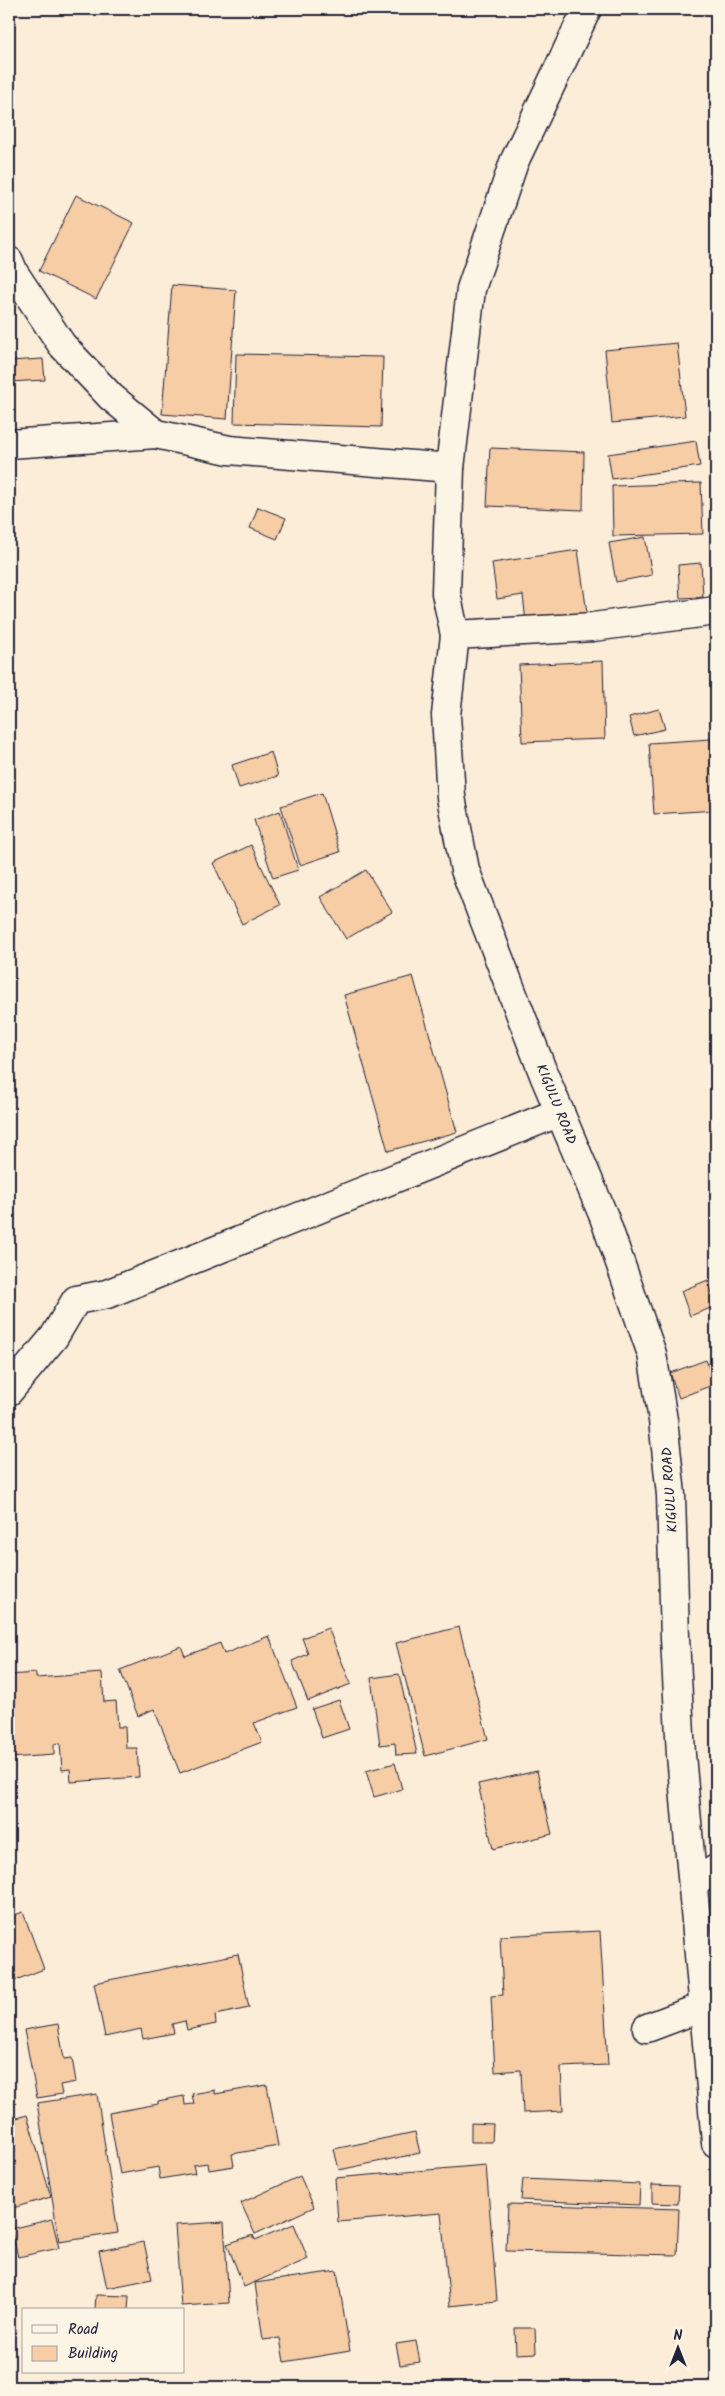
<svg xmlns="http://www.w3.org/2000/svg" width="725" height="2396" font-family="Kalam,sans-serif">
  <style>
    .building { fill: #f6cda5; stroke: #22223b }
    .lines { fill: none; stroke-linecap: round; stroke-linejoin: round }
    .street-casing { stroke: #22223b; stroke-width: 31 }
    .street { stroke: #fcf5e5; stroke-width: 28 }
    .labels { text-anchor: middle; stroke-width: 4; stroke-linejoin: round; paint-order: stroke }
    .street-label { font-size: 14px; fill: #22223b; stroke: #fcf5e5 }
  </style>
  <rect width="100%" height="100%" fill="#fbedd8"/>
  <filter id="ink" filterUnits="userSpaceOnUse"><feTurbulence type="fractalNoise" baseFrequency=".02" numOctaves="2"/><feDisplacementMap in="SourceGraphic" scale="10" xChannelSelector="R" yChannelSelector="G"/><feConvolveMatrix kernelMatrix="1 2 1 2 8 2 1 2 1" color-interpolation-filters="sRGB"/></filter>
  <g filter="url(#ink)">
    <!-- building -->
    <g class="building">
      <path d="M76 195 134 223 96 299 39 271Z"/>
      <path d="M172 285 236 290 227 419 162 414Z"/>
      <path d="M677 343 685 416 612 423 605 350Z"/>
      <path d="M236 354 383 357 381 427 234 423Z"/>
      <path d="M43 359 45 380 9 382V361Z"/>
      <path d="M696 441 700 466 612 479 608 454Z"/>
      <path d="M490 448 584 452 583 510 487 506Z"/>
      <path d="M701 483 703 534 613 536 612 486Z"/>
      <path d="M258 507 286 518 277 539 250 528Z"/>
      <path d="M645 537 652 575 616 582 609 543Z"/>
      <path d="M578 550 587 613 526 622 523 595 497 599 492 563Z"/>
      <path d="M701 563 703 597 680 598 678 565Z"/>
      <path d="M603 661 605 739 522 742 519 665Z"/>
      <path d="M659 709 665 729 634 736 629 717Z"/>
      <path d="M711 739 716 810 654 814 649 743Z"/>
      <path d="M271 752 278 776 239 788 232 765Z"/>
      <path d="M322 793 340 852 300 865 281 806Z"/>
      <path d="M280 811 298 870 273 878 254 820Z"/>
      <path d="M251 845 280 905 242 924 213 863Z"/>
      <path d="M366 870 392 912 346 939 320 897Z"/>
      <path d="M413 976 457 1132 388 1151 344 995Z"/>
      <path d="M708 1280 716 1306 690 1316 681 1291Z"/>
      <path d="M706 1360 715 1384 679 1398 670 1373Z"/>
      <path d="M459 1627 488 1739 425 1756 396 1643Z"/>
      <path d="M328 1628 351 1684 308 1701 292 1661 308 1654 302 1638Z"/>
      <path d="M269 1636 297 1707 254 1723 262 1742 180 1773 154 1709 138 1716 120 1670 181 1646 185 1656 220 1643 224 1654Z"/>
      <path d="M36 1673V1678L102 1673 104 1702 116 1701 118 1727H125L126 1748H137L139 1777 71 1782 70 1769 62 1770 60 1743 54 1744V1755L9 1758V1675Z"/>
      <path d="M399 1674 417 1754 396 1755 395 1743 380 1745 371 1678Z"/>
      <path d="M339 1700 349 1729 322 1738 312 1709Z"/>
      <path d="M395 1763 402 1789 374 1797 366 1771Z"/>
      <path d="M537 1771 552 1834 493 1849 478 1784Z"/>
      <path d="M23 1912 44 1969 13 1981 9 1969V1917Z"/>
      <path d="M600 1931 608 2065 561 2067 563 2111 523 2113 521 2070 495 2072 491 1996 503 1995 500 1936Z"/>
      <path d="M238 1954 249 2008 215 2015 216 2024 187 2030 185 2021 172 2024 174 2033 143 2039 141 2029 105 2037 94 1983Z"/>
      <path d="M58 2024 64 2059 72 2058 76 2082 60 2085 62 2094 37 2098 24 2030Z"/>
      <path d="M267 2085 278 2146 232 2154 234 2166 209 2170 208 2163 193 2165 195 2173 160 2179 158 2167 120 2174 109 2113 158 2104V2101L184 2096 185 2105 194 2104 192 2094 215 2090V2094Z"/>
      <path d="M97 2094 118 2233 59 2242 37 2103Z"/>
      <path d="M27 2115 51 2197 9 2209V2120Z"/>
      <path d="M471 2123 493 2124 492 2142H471Z"/>
      <path d="M415 2132 420 2153 339 2170 334 2149Z"/>
      <path d="M486 2165 497 2301 450 2306 441 2213 338 2222 335 2178Z"/>
      <path d="M300 2176 314 2207 255 2234 241 2203Z"/>
      <path d="M523 2179 640 2184 639 2205 521 2200Z"/>
      <path d="M652 2185 679 2186 678 2204 652 2203Z"/>
      <path d="M508 2204 679 2209 677 2255 506 2251Z"/>
      <path d="M52 2219 59 2248 18 2257 11 2229Z"/>
      <path d="M224 2222 229 2303 181 2306 175 2225Z"/>
      <path d="M294 2224 308 2259 244 2287 227 2244 253 2235 255 2240Z"/>
      <path d="M144 2242 152 2279 107 2288 99 2251Z"/>
      <path d="M337 2271 350 2351 284 2362 280 2338 263 2340 255 2283Z"/>
      <path d="M96 2295 129 2296 128 2310H95Z"/>
      <path d="M515 2328H535L536 2353 516 2354Z"/>
      <path d="M416 2341 420 2362 400 2365 396 2344Z"/>
    </g>
    <g class="lines">
      <!-- street casing -->
      <g class="street-casing">
        <g id="street">
          <path d="M587 9 514 162 471 289 450 468 446 593 455 635 446 715 451 797 465 870 544 1075 604 1217 652 1354 663 1420 671 1495 675 1638 681 1755 716 2143"/>
          <path d="M9 261 14 273 62 345 111 397 156 434 229 450 450 468"/>
          <path d="M9 444 156 434"/>
          <path d="M455 635 593 627 716 611"/>
          <path d="M9 1391 54 1337 76 1300 107 1294 560 1112"/>
          <path d="M693 1884 716 1869"/>
          <path d="M647 2028 705 2006"/>
        </g>
      </g>
      <!-- street -->
      <use href="#street" class="street"/>
    </g>
  </g>
  <g class="labels">
    <!-- street labels -->
    <g class="street-label">
      <text transform="translate(557 1104) rotate(68)" y="5">KIGULU ROAD</text>
      <text transform="translate(669 1490) rotate(-94)" y="5">KIGULU ROAD</text>
    </g>
  </g>
  <!-- margin -->
  <rect width="725" height="2396" fill="none" stroke="#fcf5e5" stroke-width="30"/>
  <rect x="15" y="15" width="695" height="2366" fill="none" stroke="#22223b" stroke-width="2" filter="url(#ink)"/>
  <!-- legend -->
  <rect x="22" y="2308" width="162" height="65" fill="#fcf5e5" stroke="#a5a1a1"/>
  <rect x="32" y="2325" width="25" height="8" fill="#fcf5e5" stroke="#a5a1a1"/>
  <text x="68" y="2334" font-size="15" fill="#22223b">Road</text>
  <rect x="32" y="2346" width="25" height="15" fill="#f6cda5" stroke="#a5a1a1"/>
  <text x="68" y="2358" font-size="15" fill="#22223b">Building</text>
  <!-- north arrow -->
  <g transform="translate(678 2348)" stroke="#fcf5e5" stroke-width="4" paint-order="stroke">
  <path d="M0-4L9 19L0 12L-9 19Z" fill="#22223b"/>
  <text y="-8" font-size="14" font-weight="bold" text-anchor="middle" fill="#22223b">N</text>
  </g>
</svg>
